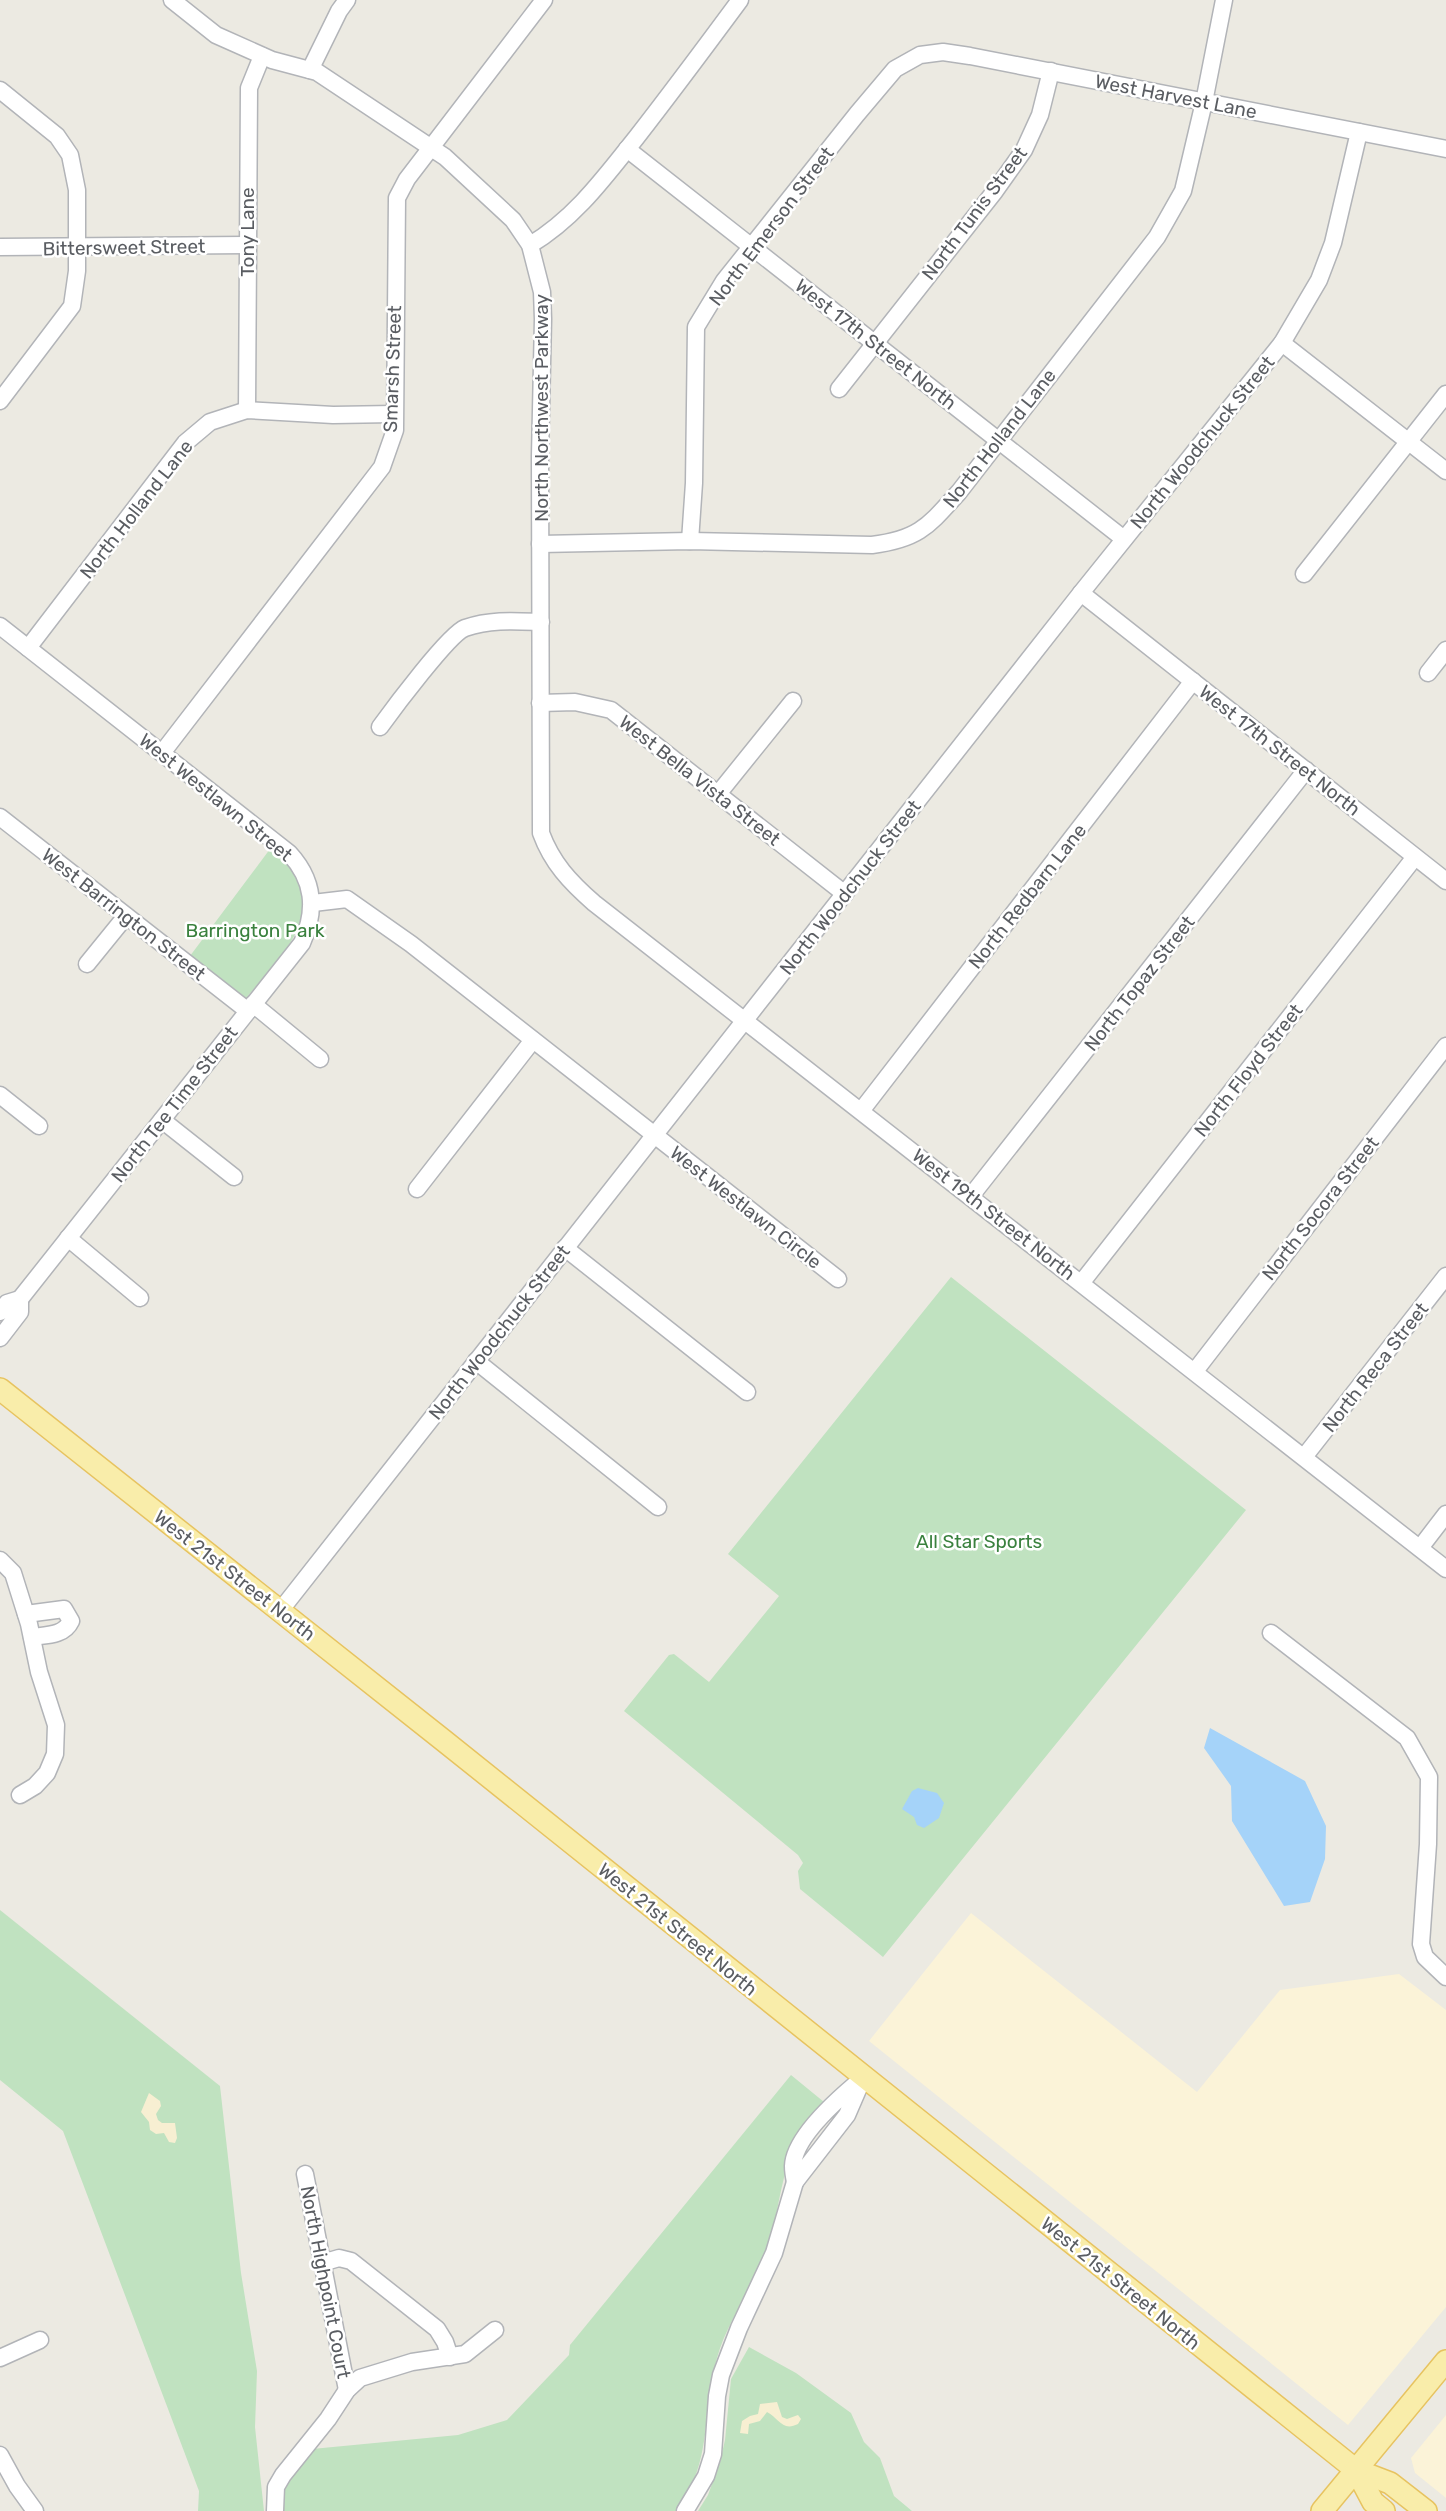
<svg xmlns="http://www.w3.org/2000/svg" width="1446" height="2511" font-family="Rubik,sans-serif">
  <style>
    .commercial { fill: #fbf3d8 }
    .green { fill: #c0e2c0 }
    .sand { fill: #f7efd2 }
    .water { fill: #a5d3f9 }
    .lines { fill: none; stroke-linecap: round; stroke-linejoin: round }
    .minor-casing { stroke: #b2b4b8; stroke-width: 19 }
    .major-casing { stroke: #e7c360; stroke-width: 24 }
    .minor { stroke: #fff; stroke-width: 16 }
    .major { stroke: #f9edaa; stroke-width: 21 }
    .labels { text-anchor: middle; stroke-width: 5; stroke-linejoin: round; paint-order: stroke }
    .street-label { font-size: 19px; fill: #5a5d62; stroke: #fff }
    .park-label { font-size: 19px; fill: #3a813e; stroke: #fff }
  </style>
  <rect width="100%" height="100%" fill="#eceae2"/>
  <!-- commercial -->
  <g class="commercial">
    <path d="M971 1913 1197 2092 1280 1990 1399 1974 1446 2010V2307L1348 2425 869 2041Z"/>
    <path d="M1446 2415V2498L1415 2473 1411 2458Z"/>
  </g>
  <!-- green -->
  <g class="green">
    <path d="M270 849C279 857 290 865 297 876 322 921 272 967 246 998L190 956Z"/>
    <path d="M951 1277 1246 1510 883 1957 800 1889 798 1871 803 1863 798 1855 624 1711 669 1655 674 1654 709 1682 779 1596 728 1554Z"/>
    <path d="M0 1910 220 2086 241 2273 257 2371 255 2427 264 2511H198L199 2491 63 2131 0 2080Z"/>
    <path d="M791 2075 824 2102C813 2121 793 2147 787 2167 778 2196 776 2227 765 2256 752 2291 727 2321 717 2358 701 2413 714 2461 676 2511H279L285 2483 312 2449 458 2435 507 2420 569 2355 570 2345Z"/>
    <path d="M749 2347 796 2373 851 2413 864 2442 880 2458 894 2496 912 2511H698L708 2495 720 2462 725 2440 731 2379Z"/>
  </g>
  <!-- sand -->
  <g class="sand">
    <path d="M149 2093 160 2101 161 2106 156 2114 158 2120 162 2123H175L177 2138 175 2143 169 2142 164 2133 156 2134 150 2130 149 2122 141 2112Z"/>
    <path d="M777 2402 782 2417 787 2419 798 2415 801 2419 798 2424C782 2432 779 2418 767 2412L760 2421 749 2424 748 2434 740 2433 742 2421 750 2416 758 2414 760 2404Z"/>
  </g>
  <!-- water -->
  <g class="water">
    <path d="M1210 1728 1305 1781 1326 1826 1325 1859 1310 1902 1284 1906 1232 1821 1231 1786 1204 1748Z"/>
    <path d="M918 1788 937 1793 944 1803 939 1818 924 1828 917 1825 914 1817 902 1809 912 1791Z"/>
  </g>
  <g class="lines">
    <!-- minor casing -->
    <g class="minor-casing">
      <g id="minor">
        <path d="M172 0 216 35 272 60 317 72 445 157 513 220 530 245 542 292 543 319 540 456 541 833C552 863 570 882 594 903L1446 1569"/>
        <path d="M310 70 339 11 347 0"/>
        <path d="M0 90 57 136 70 155 77 190V271L72 306 0 401"/>
        <path d="M627 149 1124 539"/>
        <path d="M530 245C575 218 604 178 636 138 671 93 706 46 740 0"/>
        <path d="M0 247 247 245"/>
        <path d="M1282 343 1446 471"/>
        <path d="M839 389 995 191 1024 150 1040 115 1051 71"/>
        <path d="M247 410 249 88 262 56"/>
        <path d="M690 541 694 483 696 327 724 281 857 114 895 69 920 55 943 52 970 56 1446 149"/>
        <path d="M540 544 690 541 872 545C920 539 929 525 959 492L1157 237 1183 191 1204 102 1224 0"/>
        <path d="M1304 574 1446 394"/>
        <path d="M1081 593 1446 881"/>
        <path d="M0 626 289 853C314 880 317 909 302 943L20 1299"/>
        <path d="M28 648 185 443 210 422 247 410 333 415 394 414"/>
        <path d="M1428 673 1446 650"/>
        <path d="M540 703 575 702 611 710 845 894"/>
        <path d="M380 727C393 709 449 634 465 628 491 619 515 621 541 622"/>
        <path d="M162 753 382 467 395 430 397 198 407 179 544 0"/>
        <path d="M718 794 793 701"/>
        <path d="M0 817 248 1011"/>
        <path d="M313 903 347 899 411 944 838 1279"/>
        <path d="M87 964 126 916"/>
        <path d="M253 1004 320 1059"/>
        <path d="M0 1095 39 1126"/>
        <path d="M861 1111 1193 681"/>
        <path d="M162 1120 234 1177"/>
        <path d="M417 1189 533 1040"/>
        <path d="M971 1196 1306 770"/>
        <path d="M68 1238 140 1298"/>
        <path d="M565 1248 747 1392"/>
        <path d="M1082 1282 1415 857"/>
        <path d="M0 1312 7 1303 20 1299V1312L0 1338"/>
        <path d="M476 1361 658 1507"/>
        <path d="M1195 1371 1446 1046"/>
        <path d="M1304 1457 1446 1276"/>
        <path d="M1420 1548 1446 1514"/>
        <path d="M0 1560 13 1573 29 1624 39 1672 56 1725 55 1754 47 1773 35 1786 20 1795"/>
        <path d="M280 1611 1081 593 1282 343 1319 280 1333 243 1359 132"/>
        <path d="M26 1614 64 1609 71 1621C64 1636 46 1635 32 1637"/>
        <path d="M1271 1633 1407 1738 1429 1777 1428 1844 1421 1944 1425 1957 1446 1977"/>
        <path d="M863 2078 847 2115 795 2182C794 2177 793 2171 793 2166 794 2136 841 2096 863 2078Z"/>
        <path d="M305 2174 347 2390"/>
        <path d="M322 2263 339 2258 351 2261 437 2329 445 2342 450 2357"/>
        <path d="M0 2358 40 2340"/>
        <path d="M0 2455 17 2486 35 2511"/>
        <path d="M275 2511 276 2487 283 2475 328 2419 347 2390 360 2378 412 2362 465 2354 495 2330"/>
        <path d="M685 2511 706 2476 713 2454 717 2396 721 2375 739 2328 774 2253 795 2182"/>
      </g>
    </g>
    <!-- major casing -->
    <g class="major-casing">
      <g id="major">
        <path d="M0 1389 443 1740 1356 2470 1390 2483 1426 2511"/>
        <path d="M1356 2470 1373 2502 1384 2511"/>
        <path d="M1322 2511 1446 2361"/>
      </g>
    </g>
    <!-- minor -->
    <use href="#minor" class="minor"/>
    <!-- major -->
    <use href="#major" class="major"/>
  </g>
  <g class="labels">
    <!-- street labels -->
    <g class="street-label">
      <text transform="translate(1176 96) rotate(11)" y="7">West Harvest Lane</text>
      <text transform="translate(974 213) rotate(-53)" y="7">North Tunis Street</text>
      <text transform="translate(771 226) rotate(-53)" y="7">North Emerson Street</text>
      <text transform="translate(247 232) rotate(-90)" y="7">Tony Lane</text>
      <text transform="translate(124 247) rotate(-1)" y="7">Bittersweet Street</text>
      <text transform="translate(876 344) rotate(38)" y="7">West 17th Street North</text>
      <text transform="translate(392 369) rotate(-88)" y="7">Smarsh Street</text>
      <text transform="translate(541 408) rotate(-90)" y="7">North Northwest Parkway</text>
      <text transform="translate(999 438) rotate(-52)" y="7">North Holland Lane</text>
      <text transform="translate(1202 442) rotate(-51)" y="7">North Woodchuck Street</text>
      <text transform="translate(136 509) rotate(-52)" y="7">North Holland Lane</text>
      <text transform="translate(1280 750) rotate(38)" y="7">West 17th Street North</text>
      <text transform="translate(700 780) rotate(38)" y="7">West Bella Vista Street</text>
      <text transform="translate(216 797) rotate(39)" y="7">West Westlawn Street</text>
      <text transform="translate(850 887) rotate(-52)" y="7">North Woodchuck Street</text>
      <text transform="translate(1027 896) rotate(-52)" y="7">North Redbarn Lane</text>
      <text transform="translate(124 914) rotate(38)" y="7">West Barrington Street</text>
      <text transform="translate(1139 983) rotate(-52)" y="7">North Topaz Street</text>
      <text transform="translate(1248 1070) rotate(-52)" y="7">North Floyd Street</text>
      <text transform="translate(174 1104) rotate(-52)" y="7">North Tee Time Street</text>
      <text transform="translate(746 1207) rotate(38)" y="7">West Westlawn Circle</text>
      <text transform="translate(1320 1208) rotate(-52)" y="7">North Socora Street</text>
      <text transform="translate(994 1214) rotate(38)" y="7">West 19th Street North</text>
      <text transform="translate(499 1332) rotate(-52)" y="7">North Woodchuck Street</text>
      <text transform="translate(1375 1367) rotate(-52)" y="7">North Reca Street</text>
      <text transform="translate(235 1575) rotate(38)" y="7">West 21st Street North</text>
      <text transform="translate(678 1929) rotate(39)" y="7">West 21st Street North</text>
      <text transform="translate(326 2282) rotate(79)" y="7">North Highpoint Court</text>
      <text transform="translate(1121 2283) rotate(39)" y="7">West 21st Street North</text>
    </g>
    <!-- park labels -->
    <g class="park-label">
      <text x="255" y="937">Barrington Park</text>
      <text x="979" y="1548">All Star Sports</text>
    </g>
  </g>
</svg>
